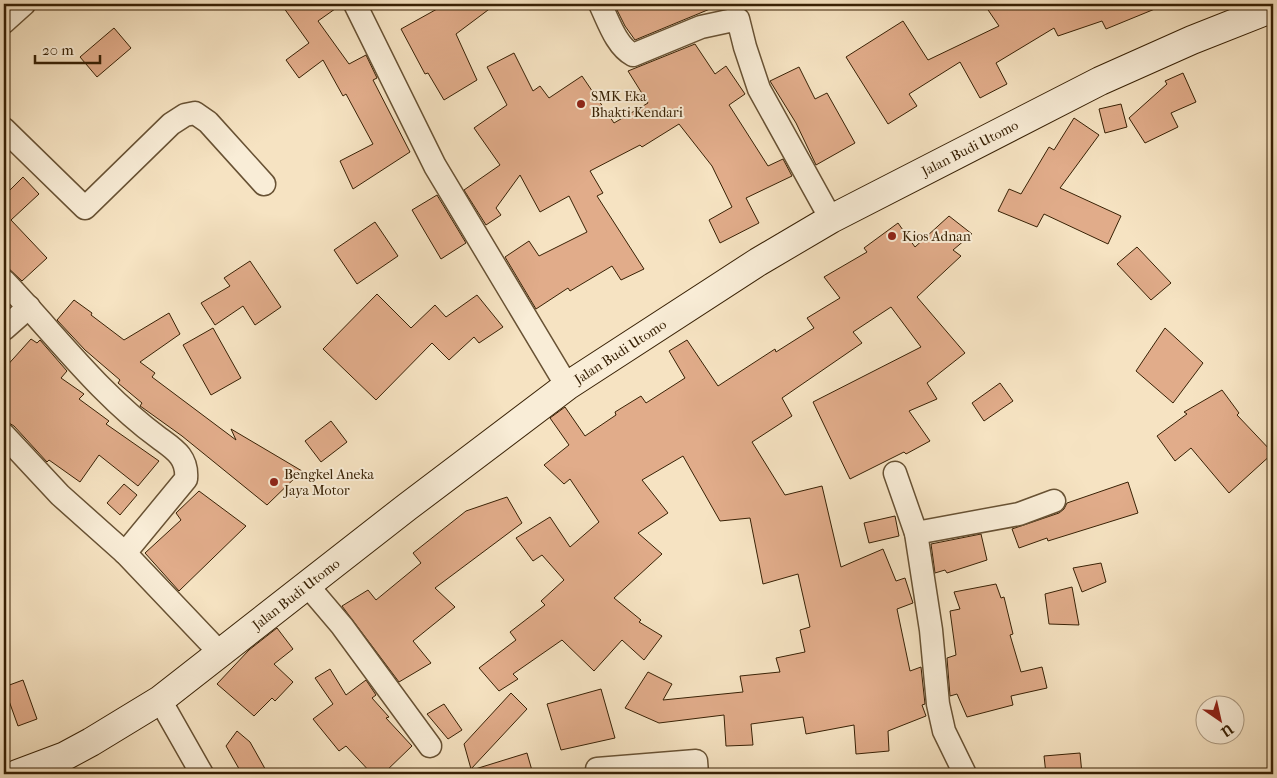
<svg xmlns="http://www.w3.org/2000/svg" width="1277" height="778" font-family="'IM FELL French Canon',serif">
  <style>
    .building { fill: #e1ac8a; stroke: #382105 }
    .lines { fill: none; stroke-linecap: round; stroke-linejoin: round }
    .street-casing { stroke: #685234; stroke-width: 25 }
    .secondary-casing { stroke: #382105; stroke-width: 30 }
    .street { stroke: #f9edd7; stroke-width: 22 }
    .secondary { stroke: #f9edd7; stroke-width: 28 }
    .poi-dot { fill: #8f2418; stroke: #f9edd7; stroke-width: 2 }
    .labels { text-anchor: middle; stroke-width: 4; stroke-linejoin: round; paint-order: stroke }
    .poi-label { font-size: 14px; fill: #382105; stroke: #f9edd7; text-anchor: start }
    .street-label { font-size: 14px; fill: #382105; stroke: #f9edd7 }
  </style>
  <rect width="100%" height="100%" fill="#f6e3c2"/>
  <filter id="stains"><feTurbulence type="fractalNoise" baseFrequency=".004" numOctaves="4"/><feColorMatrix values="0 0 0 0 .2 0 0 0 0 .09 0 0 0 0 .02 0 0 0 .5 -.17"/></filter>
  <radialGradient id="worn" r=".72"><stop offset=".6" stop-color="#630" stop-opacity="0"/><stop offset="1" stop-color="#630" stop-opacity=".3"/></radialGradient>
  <!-- building -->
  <g class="building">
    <path d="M281 4H342L318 21 349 64 366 55 377 78 373 80 410 152 353 189 340 161 373 144 346 94 343 96 323 60 299 78 286 60 309 43Z"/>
    <path d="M446 4H496L456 34 477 80 444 100 428 73 425 74 401 29Z"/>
    <path d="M614 4H722L635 40 625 26Z"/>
    <path d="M984 4H1167L1106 29 1102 21 1058 36 1054 28 996 63 1007 84 980 98 960 62 909 94 917 106 888 124 846 57 903 21 928 60 999 26Z"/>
    <path d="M114 28 131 48 97 77 80 57Z"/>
    <path d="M695 44 715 74 726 66 745 94 729 105 768 166 783 159 792 176 746 198 759 223 720 243 709 220 732 207 712 166 679 124 642 147 640 145 590 171 603 193 597 196 644 269 621 280 612 266 570 291 568 288 536 309 505 257 529 241 539 256 587 232 569 196 540 212 520 175 496 208 501 215 486 225 464 190 500 165 474 128 507 105 487 67 514 53 533 91 540 86 549 98 582 76 614 123 648 103 628 71Z"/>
    <path d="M799 67 815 99 827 93 855 143 816 165 796 123 770 81Z"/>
    <path d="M1183 73 1196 102 1171 113 1178 127 1145 143 1129 118 1167 84 1165 81Z"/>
    <path d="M1121 104 1127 127 1105 133 1099 109Z"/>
    <path d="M1074 118 1099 135 1060 188 1121 216 1108 244 1044 214 1037 227 998 211 1009 189 1021 194 1049 147 1054 150Z"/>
    <path d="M23 177 39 194 11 220 47 258 22 281 4 264V196Z"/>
    <path d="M437 195 466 243 441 259 412 210Z"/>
    <path d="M949 216 972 234 953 250 961 256 917 297 965 353 927 383 937 399 909 411 930 441 906 454 904 452 850 479 813 402 921 347 891 307 853 332 862 343 782 398 792 416 752 442 785 495 822 486 841 567 883 549 896 581 905 578 913 603 897 609 910 671 921 667 925 704 922 705 926 716 888 731 889 751 856 754 854 725 806 734 803 717 751 724 753 745 726 746 724 715 659 723 625 708 648 672 672 684 663 700 743 692 740 676 780 672 776 658 805 652 800 630 810 627 798 574 763 584 750 518 720 521 683 456 642 480 668 513 638 533 662 554 614 598 641 620 639 622 662 636 644 660 622 640 594 671 562 640 513 674 518 679 499 691 479 668 516 640 510 632 545 605 541 601 564 580 542 555 533 561 516 538 550 517 570 547 599 522 570 479 564 484 544 465 569 445 550 418 565 407 585 436 616 415 615 412 641 396 646 403 685 378 669 351 687 340 718 386 775 349 776 352 814 328 807 318 840 298 824 277 867 252 864 248 898 223 915 247Z"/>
    <path d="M375 222 398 256 357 284 334 250Z"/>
    <path d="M1137 247 1171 283 1151 300 1117 264Z"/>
    <path d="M250 261 281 307 255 325 243 306 215 325 201 303 230 286 224 278Z"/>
    <path d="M377 294 411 328 435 305 446 317 477 295 503 327 479 343 474 337 449 360 432 343 376 400 323 349Z"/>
    <path d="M74 300 92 313 91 315 124 340 169 313 180 334 140 362 155 373 152 377 236 440 231 429 302 471 267 505 182 436 143 408 140 406 142 403 118 383 120 380 85 350 57 320Z"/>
    <path d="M213 328 241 378 211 395 183 345Z"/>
    <path d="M1165 328 1203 363 1173 403 1136 371Z"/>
    <path d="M31 339 37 343 40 340 67 371 61 378 84 394 79 399 109 421 106 424 159 461 138 486 99 455 80 482 49 460 47 462 14 426 4 420V369Z"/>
    <path d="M1000 383 1013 401 984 421 972 403Z"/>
    <path d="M1222 390 1239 413 1237 415 1273 453 1229 493 1191 448 1175 461 1157 436 1187 414 1184 412Z"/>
    <path d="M331 421 347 442 321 462 305 441Z"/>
    <path d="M1128 482 1138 513 1048 541 1047 538 1019 548 1012 529 1059 513 1064 509 1067 503Z"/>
    <path d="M124 484 137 495 120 515 107 503Z"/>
    <path d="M199 491 246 526 179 591 145 553 181 520 176 513Z"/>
    <path d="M507 497 522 523 435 588 455 607 413 641 431 663 399 682 342 606 368 590 376 600 421 563 413 553 466 511Z"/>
    <path d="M895 516 899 536 869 543 864 523Z"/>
    <path d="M981 534 987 560 947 573 945 570 935 573 931 544Z"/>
    <path d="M1101 563 1106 582 1082 592 1073 568Z"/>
    <path d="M996 584 1001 598 1004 597 1013 634 1010 635 1021 672 1042 667 1047 688 1011 696 1013 705 967 717 957 694 950 696 947 658 956 655 950 611 960 609 954 592Z"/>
    <path d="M1072 587 1079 625 1049 624 1045 594Z"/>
    <path d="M277 628 293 649 274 664 293 682 275 701 272 698 254 716 217 684 249 650Z"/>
    <path d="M330 669 346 695 366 680 376 695 372 698 389 717 386 718 412 746 383 774H372L346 746 339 751 313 719 333 704 315 678Z"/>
    <path d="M23 680 37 719 18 726 4 687Z"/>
    <path d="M601 689 615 738 561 750 547 704Z"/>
    <path d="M511 693 527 709 471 769 464 744Z"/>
    <path d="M444 704 462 730 448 739 427 714Z"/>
    <path d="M237 731 250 742 268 774H242L226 746Z"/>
    <path d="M527 753 533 774H473L472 770Z"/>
    <path d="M1080 753 1082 774H1046L1044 756Z"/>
  </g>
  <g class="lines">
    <!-- street casing -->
    <g class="street-casing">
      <g id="street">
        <path d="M355 4 435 166 567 386"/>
        <path d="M600 4C608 20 616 46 633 55L701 27 738 19 745 47 759 89 831 219"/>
        <path d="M4 22 24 4"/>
        <path d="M4 129 85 208 171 124 185 115 195 113 208 122 264 184"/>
        <path d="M4 281C55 334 99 394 159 438 174 449 188 457 186 479L125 553"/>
        <path d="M4 329 29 307"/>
        <path d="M4 435 60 495 125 553 221 654"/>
        <path d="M895 473 916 533 931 630 938 704 944 731 965 774"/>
        <path d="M916 533 1019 514 1054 501"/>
        <path d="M308 586 342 626 430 746"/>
        <path d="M160 700 202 774"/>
        <path d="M597 769 696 761 697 774"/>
      </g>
    </g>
    <!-- secondary casing -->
    <g class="secondary-casing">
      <g id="secondary">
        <path id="s1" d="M17 774 65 756 91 742 160 700 407 507 567 386 758 262 831 219 1100 81 1192 40 1273 8"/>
      </g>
    </g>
    <!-- street -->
    <use href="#street" class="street"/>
    <!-- secondary -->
    <use href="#secondary" class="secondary"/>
  </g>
  <!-- markers -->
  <g class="poi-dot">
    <circle cx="581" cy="104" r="5"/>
    <circle cx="892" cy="236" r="5"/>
    <circle cx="274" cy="482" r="5"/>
  </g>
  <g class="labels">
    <!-- poi labels -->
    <g class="poi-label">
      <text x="591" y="101">SMK Eka<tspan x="591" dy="16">Bhakti Kendari</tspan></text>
      <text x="902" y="241">Kios Adnan</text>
      <text x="284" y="479">Bengkel Aneka<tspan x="284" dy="16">Jaya Motor</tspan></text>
    </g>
    <!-- street labels -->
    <g class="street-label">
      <text dy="5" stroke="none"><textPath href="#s1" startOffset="1144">Jalan Budi Utomo</textPath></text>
      <text dy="5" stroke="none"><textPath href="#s1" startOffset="739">Jalan Budi Utomo</textPath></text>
      <text dy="5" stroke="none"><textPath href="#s1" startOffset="334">Jalan Budi Utomo</textPath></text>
    </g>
  </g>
  <!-- margin -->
  <rect width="1277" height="778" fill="none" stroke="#f6e3c2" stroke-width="20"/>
  <rect x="5" y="5" width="1267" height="768" fill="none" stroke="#382105" stroke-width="2.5"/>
  <rect x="10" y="10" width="1257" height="758" fill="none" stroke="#382105"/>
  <!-- north arrow -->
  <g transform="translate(1220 720) rotate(146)"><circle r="24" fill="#f9edd7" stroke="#ac9b83"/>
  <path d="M0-4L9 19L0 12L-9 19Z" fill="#8f2418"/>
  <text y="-8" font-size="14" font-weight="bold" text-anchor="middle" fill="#382105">U</text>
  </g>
  <!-- scale -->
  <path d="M35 55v8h65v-8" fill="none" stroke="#382105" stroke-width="2.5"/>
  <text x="42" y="55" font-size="15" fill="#382105" stroke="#f9edd7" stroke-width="4" paint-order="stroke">20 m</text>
  <rect width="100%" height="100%" filter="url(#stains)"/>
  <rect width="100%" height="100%" fill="url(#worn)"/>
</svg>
